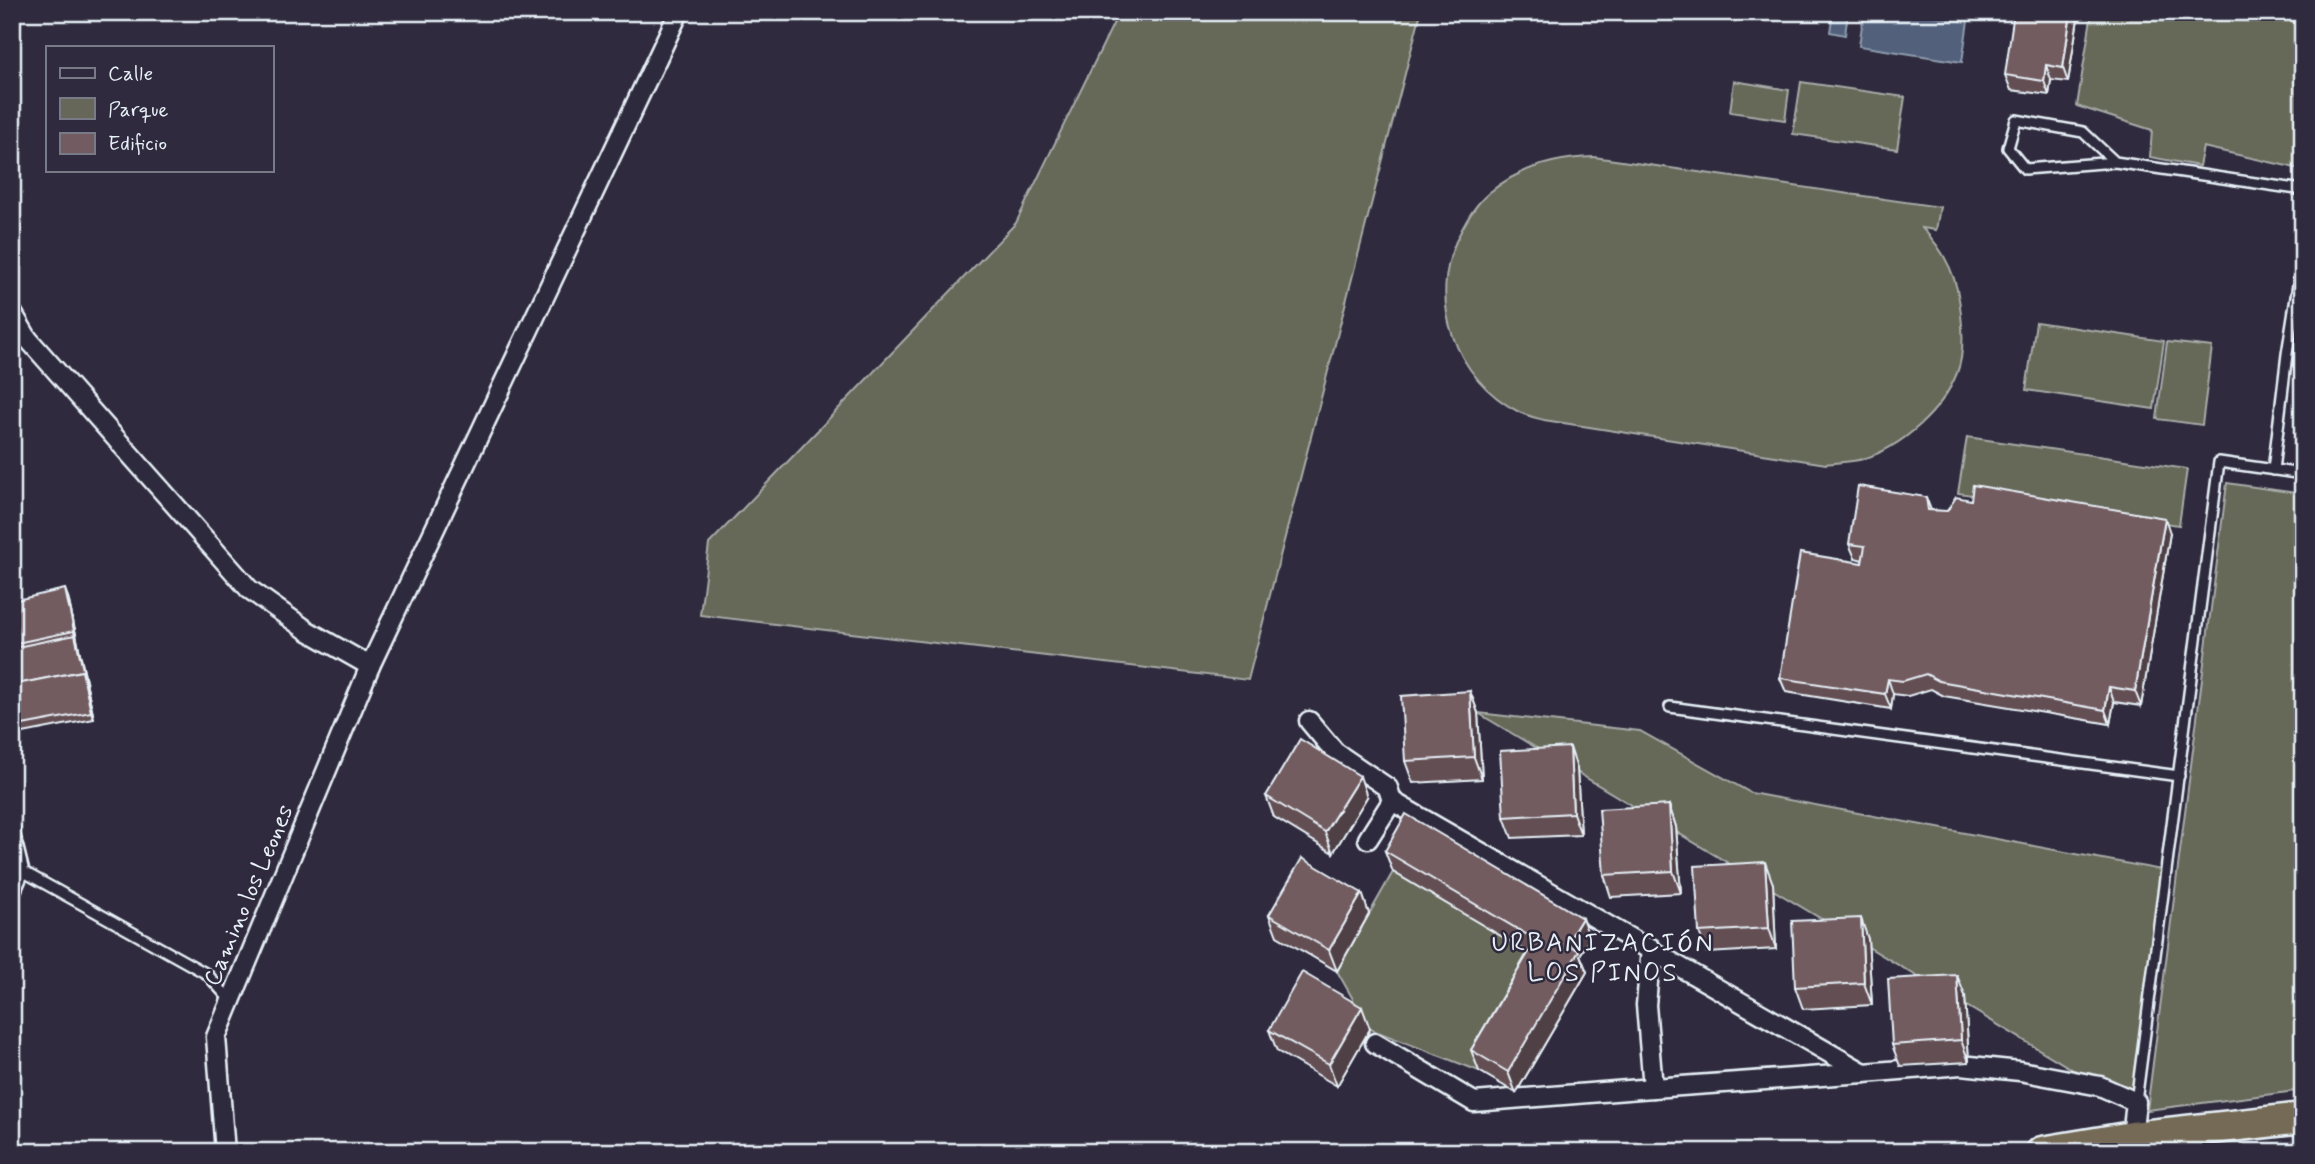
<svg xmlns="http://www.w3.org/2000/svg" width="2315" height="1164" font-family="Mynerve,sans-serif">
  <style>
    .green { fill: #666759; stroke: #a7aca8; stroke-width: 2 }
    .water { fill: #52617c; stroke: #8e9bae; stroke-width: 2 }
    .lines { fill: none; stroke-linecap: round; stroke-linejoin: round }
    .service-casing { stroke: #e8f1f8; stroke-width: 14 }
    .minor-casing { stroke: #e8f1f8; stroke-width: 23 }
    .trunk-casing { stroke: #e8f1f8; stroke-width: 35 }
    .service { stroke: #2f2a3d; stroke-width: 9 }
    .minor { stroke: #2f2a3d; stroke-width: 18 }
    .trunk { stroke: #756a55; stroke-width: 30 }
    .wall { fill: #634f53; stroke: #e8f1f8; stroke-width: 2 }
    .shaded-wall { fill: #504044; stroke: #e8f1f8; stroke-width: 2 }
    .building { fill: #735c61; stroke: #e8f1f8; stroke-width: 2 }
    .labels { text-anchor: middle; stroke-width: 5; stroke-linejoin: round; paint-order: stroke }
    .street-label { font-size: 24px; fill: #e8f1f8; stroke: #2f2a3d }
    .neighbourhood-label { font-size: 26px; letter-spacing: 2px; fill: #e8f1f8; stroke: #2f2a3d }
  </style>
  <rect width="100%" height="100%" fill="#2f2a3d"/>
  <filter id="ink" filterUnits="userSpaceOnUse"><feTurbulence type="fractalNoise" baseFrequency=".0143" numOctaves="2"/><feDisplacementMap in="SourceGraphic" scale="14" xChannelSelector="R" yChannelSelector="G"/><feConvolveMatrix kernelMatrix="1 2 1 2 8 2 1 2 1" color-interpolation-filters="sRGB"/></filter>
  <g filter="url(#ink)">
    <!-- green -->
    <g class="green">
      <path d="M1119 12H1421L1248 680 700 615 709 544 1016 223Z"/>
      <path d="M2092 12H2303V157L2300 169 2203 147 2199 166 2150 157 2152 130 2077 106Z"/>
      <path d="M1734 81 1789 90 1785 120 1730 112Z"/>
      <path d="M1801 82 1905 97 1897 149 1793 134Z"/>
      <path d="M1594 157 1940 207 1936 230 1922 228C1947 253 1958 280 1961 314 1963 332 1964 356 1957 373 1942 411 1902 447 1863 459 1852 462 1838 462 1826 464L1544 420C1536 418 1527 416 1519 412 1455 379 1426 300 1459 235 1467 219 1476 203 1490 192 1519 168 1557 158 1594 157Z"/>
      <path d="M2036 322 2164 341 2154 409 2026 390Z"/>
      <path d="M2167 342 2212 347 2202 425 2157 419Z"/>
      <path d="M1967 437 2187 469 2179 525 1958 493Z"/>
      <path d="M2227 483 2303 494V1090L2147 1110Z"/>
      <path d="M1478 713 1640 731 1751 793 2167 871 2136 1102 2100 1086Z"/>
      <path d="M1393 872 1543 961 1479 1071 1370 1029 1337 971Z"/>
    </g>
    <!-- water -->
    <g class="water">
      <path d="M1833 12H1848L1845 35 1830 32Z"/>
      <path d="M1864 12H1912L1968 21 1962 62 1859 46Z"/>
    </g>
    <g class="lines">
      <!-- service casing -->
      <g class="service-casing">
        <g id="service">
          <path d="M2115 162 2083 132 2016 120 2008 148 2025 169 2115 162 2303 190"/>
          <path d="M2273 470 2287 354 2303 253"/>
          <path d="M1670 707 2179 776"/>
          <path d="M12 823 24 872 207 974 231 1001"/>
          <path d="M12 900 24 872"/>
          <path d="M2136 1102 2219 462 2303 474"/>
        </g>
      </g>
      <!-- minor casing -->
      <g class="minor-casing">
        <g id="minor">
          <path d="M12 312 28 339 249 589 308 631 370 666"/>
          <path d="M1309 721 1335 752 1388 788 1392 801"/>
          <path d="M1368 839 1392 801 1864 1073 1961 1065 2020 1071 2100 1086 2136 1102 2132 1137"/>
          <path d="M1651 948 1646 1005 1653 1088 1864 1073"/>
          <path d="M1375 1043 1474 1102 1653 1088"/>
          <path d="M225 1152 216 1037 370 666 679 12"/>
        </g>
      </g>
      <!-- trunk casing -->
      <g class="trunk-casing">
        <path id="trunk" d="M2042 1152 2132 1137 2303 1118"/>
      </g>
      <!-- service -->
      <use href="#service" class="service"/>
      <!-- minor -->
      <use href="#minor" class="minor"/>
      <!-- trunk -->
      <use href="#trunk" class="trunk"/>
    </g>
    <!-- wall -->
    <g class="wall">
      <path d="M2079 12 2068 82 2051 80 2049 95 2011 90 2005 75Z"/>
      <path d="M2303 300V380H2299L2293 365Z"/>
      <path d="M1926 497 1931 510 2170 533 2141 706 2114 702 2110 724 1944 696 1931 689 1908 696 1893 694 1891 709 1786 692 1780 678 1862 563 1863 560 1855 558 1849 544Z"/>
      <path d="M68 597 94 719 13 735 12 601Z"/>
      <path d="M1470 691 1478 713 1482 779 1413 783 1405 761Z"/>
      <path d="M1577 769 1581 835 1512 838 1504 817Z"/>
      <path d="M1266 796 1367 797 1333 853 1274 817Z"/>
      <path d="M1669 805 1676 827 1681 893 1611 897 1604 875Z"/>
      <path d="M1385 851 1590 939 1580 955 1587 972 1516 1093 1479 1071 1471 1050 1528 952 1393 872Z"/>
      <path d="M1773 884 1776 949 1707 953 1699 932Z"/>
      <path d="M1362 893 1369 914 1337 971 1277 936 1269 915Z"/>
      <path d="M1868 939 1872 1005 1803 1009 1795 987Z"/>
      <path d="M1965 996 1969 1062 1900 1066 1892 1045Z"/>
      <path d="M1370 1029 1337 1086 1277 1051 1269 1030Z"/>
    </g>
    <!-- shaded-wall -->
    <g class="shaded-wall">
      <path d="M2071 12H2079L2068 82 2063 68Z"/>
      <path d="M2046 65 2051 80 2049 95 2044 81Z"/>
      <path d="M2165 518 2170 533 2141 706 2135 691Z"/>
      <path d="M65 589 68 597 94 719 91 712Z"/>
      <path d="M1888 679 1893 694 1891 709 1885 694Z"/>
      <path d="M2109 687 2114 702 2110 724 2105 710Z"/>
      <path d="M1470 691 1478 713 1482 779 1474 757Z"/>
      <path d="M1570 747 1577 769 1581 835 1573 813Z"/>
      <path d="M1360 776 1367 797 1333 853 1325 832Z"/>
      <path d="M1669 805 1676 827 1681 893 1673 871Z"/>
      <path d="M1765 862 1773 884 1776 949 1769 928Z"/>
      <path d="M1362 893 1369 914 1337 971 1329 950Z"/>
      <path d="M1582 918 1590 939 1580 955 1587 972 1516 1093 1508 1072 1567 943Z"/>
      <path d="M1861 918 1868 939 1872 1005 1864 983Z"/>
      <path d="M1957 975 1965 996 1969 1062 1961 1040Z"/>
      <path d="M1362 1007 1370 1029 1337 1086 1329 1064Z"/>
    </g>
    <!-- building -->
    <g class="building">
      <path d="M2014 12H2071L2063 68 2046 65 2044 81 2005 75Z"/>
      <path d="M2303 300V366L2293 365Z"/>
      <path d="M1973 485 2165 518 2135 691 2109 687 2105 710 1939 681 1926 674 1903 681 1888 679 1885 694 1780 678 1800 553 1862 563 1865 546 1849 544 1858 486 1926 497 1928 510 1947 511 1956 497 1971 500Z"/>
      <path d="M65 589 74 631 12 644V601Z"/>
      <path d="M75 635 84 674 82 671 12 685V648Z"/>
      <path d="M82 671 91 712 12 727V685Z"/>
      <path d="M1470 691 1474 757 1405 761 1401 696Z"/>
      <path d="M1300 739 1360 776 1325 832 1266 796Z"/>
      <path d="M1570 747 1573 813 1504 817 1500 751Z"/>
      <path d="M1669 805 1673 871 1604 875 1599 809Z"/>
      <path d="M1406 814 1582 918 1567 943 1579 951 1508 1072 1471 1050 1536 940 1385 851Z"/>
      <path d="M1302 858 1362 893 1329 950 1269 915Z"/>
      <path d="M1765 862 1769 928 1699 932 1695 866Z"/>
      <path d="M1861 918 1864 983 1795 987 1792 921Z"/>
      <path d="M1302 972 1362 1007 1329 1064 1269 1030Z"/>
      <path d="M1957 975 1961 1040 1892 1045 1888 979Z"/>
    </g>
  </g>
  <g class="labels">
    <!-- street labels -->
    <g class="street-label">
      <text transform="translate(248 895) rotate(-67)" y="8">Camino los Leones</text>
    </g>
    <!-- neighbourhood labels -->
    <g class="neighbourhood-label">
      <text x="1603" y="951">URBANIZACIÓN<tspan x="1603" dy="30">LOS PINOS</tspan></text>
    </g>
  </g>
  <!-- margin -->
  <rect width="2315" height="1164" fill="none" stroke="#2f2a3d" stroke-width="42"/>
  <rect x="21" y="21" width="2273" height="1122" fill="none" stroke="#e8f1f8" stroke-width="2.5" filter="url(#ink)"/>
  <!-- legend -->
  <rect x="46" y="46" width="228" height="126" fill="#2f2a3d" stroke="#797a88" stroke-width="2"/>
  <rect x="60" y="68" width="35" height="10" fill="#2f2a3d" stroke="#797a88" stroke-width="2"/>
  <text x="108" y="80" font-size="21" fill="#e8f1f8">Calle</text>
  <rect x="60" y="98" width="35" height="21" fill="#666759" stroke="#797a88" stroke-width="2"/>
  <text x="108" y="116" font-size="21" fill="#e8f1f8">Parque</text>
  <rect x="60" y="133" width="35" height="21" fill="#735c61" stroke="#797a88" stroke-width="2"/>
  <text x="108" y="150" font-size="21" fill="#e8f1f8">Edificio</text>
</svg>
